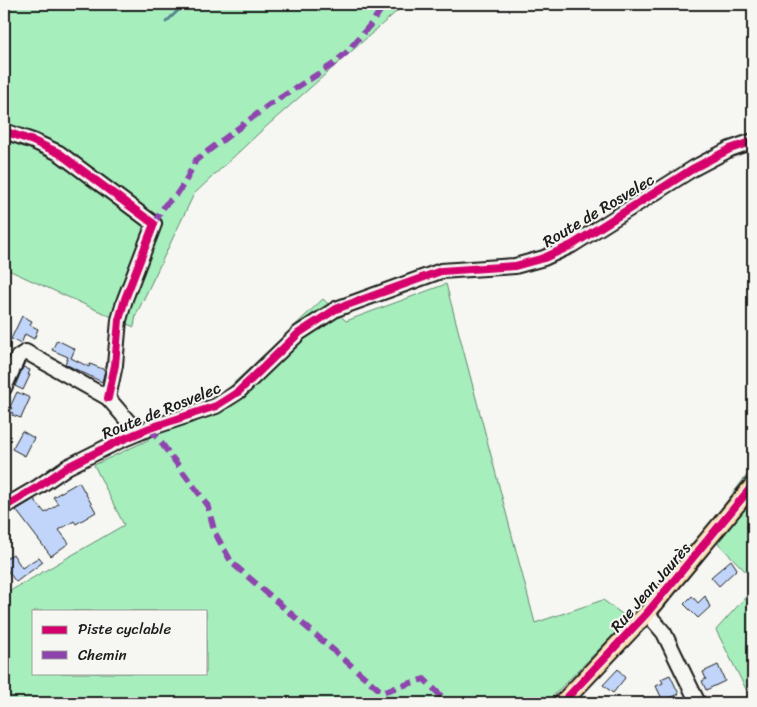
<svg xmlns="http://www.w3.org/2000/svg" width="757" height="707" font-family="Sriracha,sans-serif">
  <style>
    .green { fill: #a6efbd; stroke: #61866c; fill-rule: evenodd }
    .lines { fill: none; stroke-linecap: round; stroke-linejoin: round }
    .stream { stroke: #56858f; stroke-width: 3 }
    .building { fill: #c0d5f9; stroke: #1c1c1c }
    .minor-casing { stroke: #1c1c1c; stroke-width: 18 }
    .major-casing { stroke: #1c1c1c; stroke-width: 20 }
    .minor { stroke: #f6f6f2; stroke-width: 14 }
    .major { stroke: #fcdcac; stroke-width: 16 }
    .quiet { stroke: #8e44ad; stroke-width: 6; stroke-dasharray: 12 6; stroke-linecap: butt }
    .cycleway-casing { stroke: #f6f6f2; stroke-width: 11 }
    .cycleway { stroke: #d6006c; stroke-width: 8 }
    .labels { text-anchor: middle; stroke-width: 4; stroke-linejoin: round; paint-order: stroke }
    .street-label { font-size: 16px; fill: #1c1c1c; stroke: #f6f6f2 }
  </style>
  <rect width="100%" height="100%" fill="#f6f6f2"/>
  <filter id="ink" filterUnits="userSpaceOnUse"><feTurbulence type="fractalNoise" baseFrequency=".02" numOctaves="2"/><feDisplacementMap in="SourceGraphic" scale="10" xChannelSelector="R" yChannelSelector="G"/><feConvolveMatrix kernelMatrix="1 2 1 2 8 2 1 2 1" color-interpolation-filters="sRGB"/></filter>
  <g filter="url(#ink)">
    <!-- green -->
    <g class="green">
      <path d="M4 4H405L259 133 194 194 136 315 134 327 4 268Z"/>
      <path d="M446 284 535 623 603 600 629 619 546 703H4V584L10 591 124 525 94 465 148 440 149 420 218 398 323 299 346 321ZM34 611H206V673H34Z"/>
      <path d="M753 467V579L705 530Z"/>
      <path d="M753 589V703L716 630Z"/>
    </g>
    <g class="lines">
      <!-- stream -->
      <path class="stream" d="M166 22 185 4"/>
    </g>
    <!-- building -->
    <g class="building">
      <path d="M22 316 32 321 30 325 38 329 34 339 25 334 21 344 11 339Z"/>
      <path d="M57 340 75 349 71 358 89 367 90 364 105 370 102 382 65 364 68 357 52 350Z"/>
      <path d="M23 367 30 370 28 375H30L23 390 15 386Z"/>
      <path d="M17 392 30 398 21 418 12 415 13 413 10 412 12 408 10 407Z"/>
      <path d="M22 431 34 438 25 456 12 449Z"/>
      <path d="M79 482 96 512 76 524 74 521 59 530 69 543 51 556 16 510 34 499 45 513 58 504 53 497Z"/>
      <path d="M13 554 22 568 39 557 43 562 16 582 4 566V560Z"/>
      <path d="M731 560 737 569 719 586 711 577Z"/>
      <path d="M692 596 698 603 705 596 710 607 698 618 684 604Z"/>
      <path d="M718 665 725 681 706 690 702 681 706 679 703 672Z"/>
      <path d="M618 669 625 678 613 693 603 685Z"/>
      <path d="M670 675 679 694 663 701 656 686 663 683 661 679Z"/>
    </g>
    <g class="lines">
      <!-- minor casing -->
      <g class="minor-casing">
        <g id="minor">
          <path d="M4 131 33 141 59 153 154 224 125 299 119 320 115 365 108 398"/>
          <path d="M4 388 18 357 26 352 108 398 138 433"/>
          <path d="M4 507 38 487 67 467 119 441 150 428 216 406 238 392 299 333 336 309 441 271 515 266 544 258 572 245 694 168 730 149 753 141"/>
          <path d="M647 613 664 633 698 703"/>
        </g>
      </g>
      <!-- major casing -->
      <g class="major-casing">
        <path id="major" d="M562 703 647 613 753 485"/>
      </g>
      <!-- minor -->
      <use href="#minor" class="minor"/>
      <!-- major -->
      <use href="#major" class="major"/>
      <!-- quiet -->
      <g class="quiet">
        <path d="M154 224 165 205 177 194 185 182 196 160 269 105 332 65 346 53 371 24 385 4"/>
        <path d="M150 428 207 504 215 533 232 563 382 692 424 679 448 703"/>
      </g>
      <!-- cycleway casing -->
      <g class="cycleway-casing">
        <g id="cycleway">
          <path d="M4 131 33 141 59 153 154 224 125 299 119 320 115 365 108 398"/>
          <path d="M4 507 38 487 67 467 119 441 150 428 216 406 238 392 299 333 336 309 441 271 515 266 544 258 572 245 694 168 730 149 753 141"/>
          <path d="M562 703 647 613 753 485"/>
        </g>
      </g>
      <!-- cycleway -->
      <use href="#cycleway" class="cycleway"/>
    </g>
  </g>
  <g class="labels">
    <!-- street labels -->
    <g class="street-label">
      <text transform="translate(598 210) rotate(-31)" y="6">Route de Rosvelec</text>
      <text transform="translate(161 410) rotate(-22)" y="6">Route de Rosvelec</text>
      <text transform="translate(650 587) rotate(-49)" y="6">Rue Jean Jaurès</text>
    </g>
  </g>
  <!-- margin -->
  <rect width="757" height="707" fill="none" stroke="#f6f6f2" stroke-width="20"/>
  <rect x="10" y="10" width="737" height="687" fill="none" stroke="#1c1c1c" stroke-width="2" filter="url(#ink)"/>
  <!-- legend -->
  <rect x="32" y="610" width="175" height="65" fill="#f6f6f2" stroke="#9f9f9c"/>
  <rect x="42" y="626" width="25" height="8" fill="#d6006c" stroke="#9f9f9c"/>
  <text x="78" y="634" font-size="15" fill="#1c1c1c">Piste cyclable</text>
  <rect x="42" y="651" width="25" height="8" fill="#8e44ad" stroke="#9f9f9c"/>
  <text x="78" y="660" font-size="15" fill="#1c1c1c">Chemin</text>
</svg>
